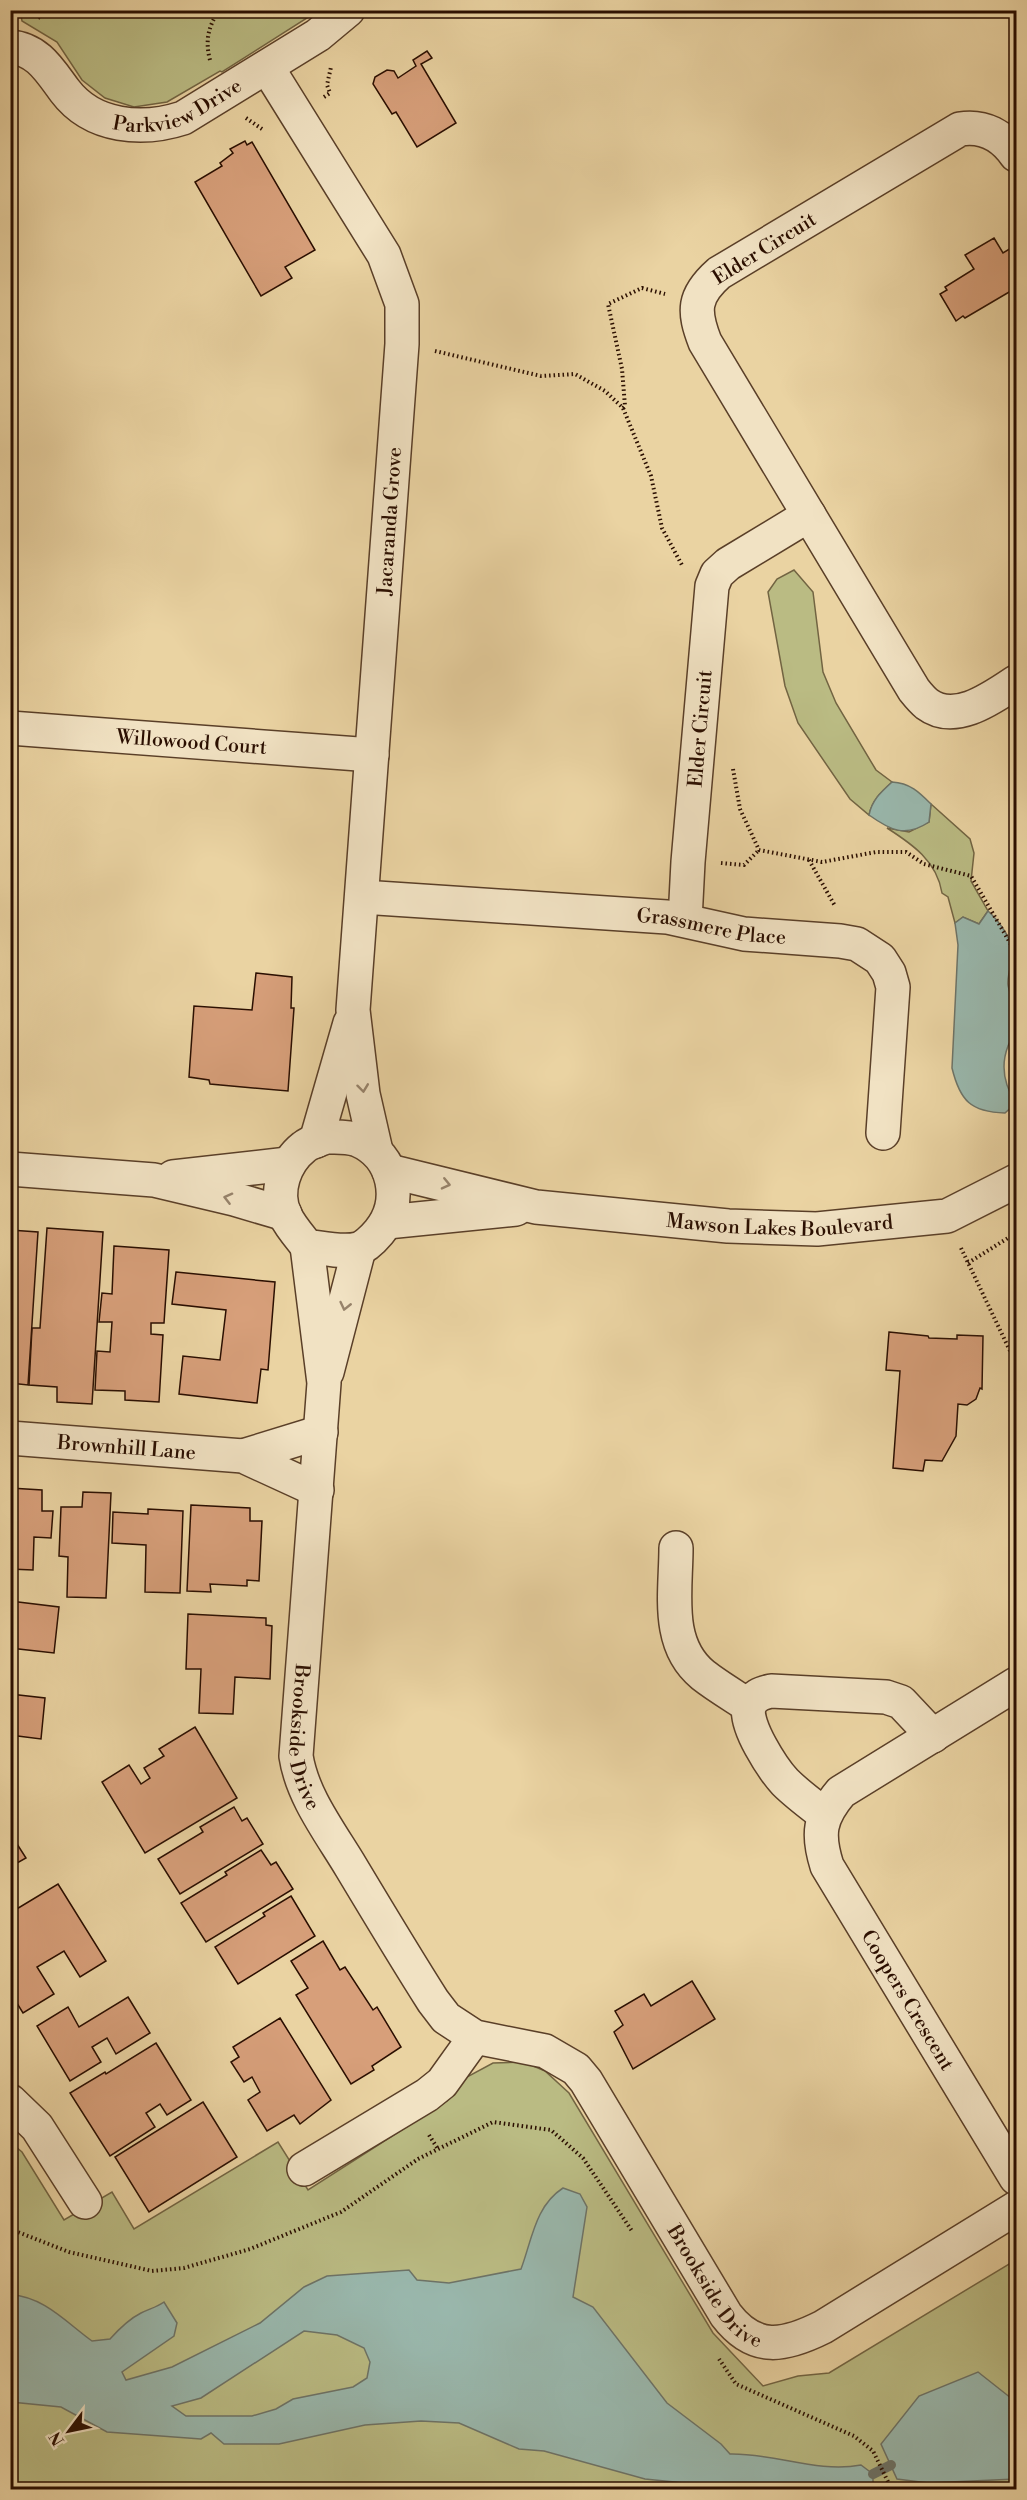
<svg xmlns="http://www.w3.org/2000/svg" width="1027" height="2500" font-family="'Libre Bodoni',serif">
  <style>
    .green { fill: #babb83; stroke: #726442; stroke-width: 1.5 }
    .water { fill: #99b7ac; stroke: #6d7367; stroke-width: 1.5; fill-rule: evenodd }
    .lines { fill: none; stroke-linecap: round; stroke-linejoin: round }
    .stream { stroke: #6d7367; stroke-width: 10 }
    .building { fill: #d79f7a; stroke: #2a0e00; stroke-width: 1.5 }
    .minor-casing { stroke: #5a3f28; stroke-width: 36 }
    .path { stroke: #2a0e00; stroke-width: 4; stroke-dasharray: 1.5 3; stroke-linecap: butt }
    .minor { stroke: #f1e2c3; stroke-width: 33 }
    .oneway { stroke: #97836b }
    .labels { text-anchor: middle; stroke-width: 5; stroke-linejoin: round; paint-order: stroke }
    .street-label { font-size: 20px; fill: #2a0e00; stroke: #f1e2c3 }
  </style>
  <rect width="100%" height="100%" fill="#ead3a2"/>
  <filter id="stains"><feTurbulence type="fractalNoise" baseFrequency=".00333" numOctaves="4"/><feColorMatrix values="0 0 0 0 .2 0 0 0 0 .09 0 0 0 0 .02 0 0 0 .5 -.17"/></filter>
  <radialGradient id="worn" r=".72"><stop offset=".6" stop-color="#630" stop-opacity="0"/><stop offset="1" stop-color="#630" stop-opacity=".3"/></radialGradient>
  <!-- green -->
  <g class="green">
    <path d="M20 11V10L318 11 222 72 220 71 167 102 134 107 105 98 82 80 57 42 22 21Z"/>
    <path d="M794 570 813 592 823 672 836 703 876 770 892 782C881 792 872 800 869 815L850 799 798 723 785 686 768 592 777 579Z"/>
    <path d="M931 804 970 839 974 853 971 881 988 911 979 924 963 917 955 923 948 897 942 893C937 861 912 844 887 828L909 832 929 822Z"/>
    <path d="M524 2062 545 2071 569 2093 713 2333 763 2386 798 2376 829 2373 1014 2261 1016 2266V2489H11L10 2142 22 2152 64 2220 112 2192 134 2229 278 2142 308 2190 447 2101 465 2078 493 2063Z"/>
  </g>
  <!-- water -->
  <g class="water">
    <path d="M892 782C910 783 919 792 931 804L929 822C905 838 890 830 869 815 872 800 881 792 892 782Z"/>
    <path d="M988 911C999 921 1015 942 1013 958 1011 967 1007 976 1008 985 1011 999 1019 1017 1016 1030 1014 1035 1010 1041 1008 1046 1000 1067 1004 1085 1016 1103L1005 1113C971 1112 960 1101 952 1068L958 945 955 923 963 917 979 924Z"/>
    <path d="M563 2188 580 2194 587 2207 573 2297 593 2307 667 2403 721 2444 730 2454C775 2453 816 2473 861 2465L873 2474V2483L869 2489H743L645 2479 544 2451 519 2449 459 2423 421 2421 365 2425 279 2444H224L211 2433 201 2439 107 2432 61 2407 11 2402V2295C43 2296 67 2323 92 2341L110 2339C119 2329 129 2319 141 2313 149 2309 157 2307 164 2302L177 2323 174 2336 122 2372 126 2380 172 2367 260 2323 304 2287 327 2276 409 2270 417 2280 449 2283 521 2269C532 2240 535 2206 563 2188ZM304 2331 337 2335 364 2348 370 2362 367 2378 353 2387 293 2399 276 2409 252 2416H186L172 2406 201 2398Z"/>
    <path d="M978 2372 1016 2402V2479L928 2483 897 2479 881 2444 919 2396Z"/>
  </g>
  <g class="lines">
    <!-- stream -->
    <path class="stream" d="M873 2474 891 2465"/>
  </g>
  <!-- building -->
  <g class="building">
    <path d="M427 51 432 58 421 64 456 123 417 147 396 112 392 114 373 84 375 77 387 70 394 71 398 78 416 66 413 60Z"/>
    <path d="M245 141 247 145 252 142 315 250 285 267 292 278 261 296 195 182 222 166 220 163 233 153 230 149Z"/>
    <path d="M994 238 1003 253 1011 248 1016 258V288L965 318 963 316 956 321 940 294 947 290 945 287 974 269 965 255Z"/>
    <path d="M256 973 292 977 291 1008H294L288 1091 210 1084 209 1080 189 1077 194 1006 252 1010Z"/>
    <path d="M47 1228 103 1232 92 1404 57 1402V1387L29 1385 32 1328H40Z"/>
    <path d="M10 1230 38 1232 28 1385 10 1383Z"/>
    <path d="M114 1246 169 1250 164 1323H151V1334L163 1335 159 1402 125 1400V1391L95 1390 97 1351 110 1352 112 1322H99L102 1293 112 1294Z"/>
    <path d="M176 1272 275 1282 268 1370 261 1369 257 1403 179 1394 183 1356 220 1360 226 1310 172 1304Z"/>
    <path d="M889 1332 928 1336 929 1338 957 1339V1335L983 1336 982 1389 980 1388 976 1399 967 1405 958 1404 956 1436 942 1461 925 1460 923 1471 893 1468 900 1371 886 1370Z"/>
    <path d="M10 1488 42 1490V1511H53L51 1538 34 1537 33 1570 10 1569Z"/>
    <path d="M83 1492 111 1493 106 1598 67 1597 68 1557 59 1556 61 1507H82Z"/>
    <path d="M191 1505 250 1508V1521H262L259 1581 247 1580V1586L210 1584 211 1592 187 1591Z"/>
    <path d="M148 1509 183 1511 180 1593 145 1592 146 1545 112 1543 113 1512 148 1514Z"/>
    <path d="M10 1601 59 1607 54 1653 10 1648Z"/>
    <path d="M188 1614 266 1618V1625L272 1626 270 1679 235 1677 233 1714 199 1713 201 1669H186Z"/>
    <path d="M10 1694 45 1698 41 1739 10 1735Z"/>
    <path d="M195 1727 237 1798 145 1853 102 1782 129 1765 141 1784 150 1778 144 1768 164 1756 159 1749Z"/>
    <path d="M234 1807 242 1821 247 1818 263 1844 180 1894 158 1859 203 1832 200 1827Z"/>
    <path d="M10 1833 26 1858 10 1867Z"/>
    <path d="M261 1850 271 1865 276 1862 293 1889 206 1942 181 1903 227 1875 225 1872Z"/>
    <path d="M58 1884 106 1961 80 1977 64 1951 37 1967 54 1994 23 2013 10 1992V1913Z"/>
    <path d="M291 1896 315 1936 238 1984 215 1947 265 1916 263 1913Z"/>
    <path d="M323 1941 340 1970 345 1967 373 2010 377 2007 401 2047 372 2066 374 2070 351 2084 296 1995 308 1988 291 1961Z"/>
    <path d="M692 1981 715 2019 633 2069 614 2032 623 2025 615 2011 644 1994 651 2006Z"/>
    <path d="M128 1997 150 2033 116 2054 107 2038 92 2047 101 2062 70 2081 37 2026 68 2007 79 2027Z"/>
    <path d="M280 2018 331 2100 300 2124 294 2115 267 2131 248 2100 260 2092 252 2077 244 2082 231 2062 239 2057 233 2047Z"/>
    <path d="M156 2043 191 2100 167 2115 160 2104 146 2113 155 2127 110 2156 70 2093 105 2072 106 2074Z"/>
    <path d="M203 2102 237 2157 149 2212 115 2157Z"/>
  </g>
  <g class="lines">
    <!-- minor casing -->
    <g class="minor-casing">
      <g id="minor">
        <path id="s1" d="M10 47C38 49 50 71 65 91 93 128 143 131 183 118L318 35 348 10"/>
        <path d="M267 67 384 255 402 304V344L353 1010 363 1094 376 1151"/>
        <path d="M1016 155C1003 136 984 125 960 129L719 273C693 296 693 311 705 342L914 690C918 695 922 700 927 704 955 725 992 698 1016 682"/>
        <path id="s2" d="M10 728 372 755"/>
        <path id="s3" d="M362 897 667 917 744 934 840 941 857 944 880 959 889 973 893 987 883 1133"/>
        <path id="s4" d="M685 920 688 862 712 586 717 574 728 564 809 515"/>
        <path d="M326 1137C337 1137 347 1136 358 1140 395 1156 404 1202 379 1232 374 1238 365 1247 358 1249 342 1253 323 1248 307 1246 299 1236 290 1226 285 1215 274 1191 285 1162 304 1147 310 1142 319 1140 326 1137Z"/>
        <path d="M316 1141 350 1023"/>
        <path d="M10 1169 154 1180 234 1199 285 1214"/>
        <path id="s5" d="M389 1171 536 1207 728 1226 817 1229 947 1216 1016 1181"/>
        <path d="M173 1177 288 1164"/>
        <path d="M387 1222 516 1209"/>
        <path id="s6" d="M307 1246 324 1383 296 1756C302 1796 330 1832 351 1867 378 1912 405 1957 433 2001L446 2018 475 2037 545 2051 576 2069 586 2081 726 2315C755 2353 785 2346 823 2327L1016 2208"/>
        <path d="M327 1372 359 1249"/>
        <path id="s7" d="M10 1438 243 1456 317 1490"/>
        <path d="M243 1456 321 1432"/>
        <path d="M676 1548C676 1592 665 1644 703 1675 717 1686 734 1696 749 1706"/>
        <path id="s8" d="M1016 1684 841 1792C819 1818 817 1834 827 1866L1016 2178"/>
        <path d="M825 1815C812 1805 797 1794 785 1782 773 1769 744 1725 749 1707 752 1696 762 1693 771 1691L886 1697 901 1702 933 1736"/>
        <path d="M10 2101 37 2127 85 2202"/>
        <path d="M304 2169 427 2095 442 2083 475 2037"/>
      </g>
    </g>
    <!-- path -->
    <g class="path">
      <path d="M38 18 50 10"/>
      <path d="M210 60C205 41 208 27 219 10"/>
      <path d="M324 97 330 93 327 85 331 67"/>
      <path d="M246 118 262 129"/>
      <path d="M435 351 541 376 575 374 605 391 623 408 651 476 662 528 683 567"/>
      <path d="M623 408 625 406 622 369 608 304 642 288 665 294"/>
      <path d="M733 769 740 809 759 850 822 862 876 852H906L924 864 971 876 1016 953"/>
      <path d="M809 860 835 906"/>
      <path d="M721 863 744 865 759 850"/>
      <path d="M961 1248 1011 1353 1016 1379"/>
      <path d="M968 1263 1016 1233"/>
      <path d="M429 2135 438 2149"/>
      <path d="M10 2229 69 2252 152 2271 184 2268 250 2249 341 2212 418 2159 493 2122 551 2130 583 2158 632 2231"/>
      <path d="M719 2359 736 2384 854 2436 873 2451 892 2490"/>
    </g>
    <!-- minor -->
    <use href="#minor" class="minor"/>
  </g>
  <!-- one-way arrows -->
  <defs><path id="oneway-chevron" d="M-2-3.5L2.5 0L-2 3.5" fill="none" stroke-width="1.6" stroke-linecap="round" stroke-linejoin="round" transform="scale(1.5)"/></defs>
  <g class="oneway">
    <use href="#oneway-chevron" transform="translate(363 1088) rotate(83)"/>
    <use href="#oneway-chevron" transform="translate(446 1184) rotate(13)"/>
    <use href="#oneway-chevron" transform="translate(228 1198) rotate(-166)"/>
    <use href="#oneway-chevron" transform="translate(345 1306) rotate(103)"/>
  </g>
  <g class="labels">
    <!-- street labels -->
    <g class="street-label">
      <text dy="7" stroke="none"><textPath href="#s1" startOffset="200">Parkview Drive</textPath></text>
      <text transform="translate(764 248) rotate(-32)" y="7">Elder Circuit</text>
      <text transform="translate(389 521) rotate(-86)" y="7">Jacaranda Grove</text>
      <text dy="7" stroke="none"><textPath href="#s4" startOffset="192">Elder Circuit</textPath></text>
      <text dy="7" stroke="none"><textPath href="#s2" startOffset="182">Willowood Court</textPath></text>
      <text dy="7" stroke="none"><textPath href="#s3" startOffset="351">Grassmere Place</textPath></text>
      <text dy="7" stroke="none"><textPath href="#s5" startOffset="396">Mawson Lakes Boulevard</textPath></text>
      <text dy="7" stroke="none"><textPath href="#s7" startOffset="117">Brownhill Lane</textPath></text>
      <text dy="7" stroke="none"><textPath href="#s6" startOffset="494">Brookside Drive</textPath></text>
      <text dy="7" stroke="none"><textPath href="#s8" startOffset="442">Coopers Crescent</textPath></text>
      <text dy="7" stroke="none"><textPath href="#s6" startOffset="1216">Brookside Drive</textPath></text>
    </g>
  </g>
  <!-- margin -->
  <rect width="1027" height="2500" fill="none" stroke="#ead3a2" stroke-width="36"/>
  <rect x="12" y="12" width="1003" height="2476" fill="none" stroke="#2a0e00" stroke-width="3"/>
  <rect x="18" y="18" width="991" height="2464" fill="none" stroke="#2a0e00" stroke-width="1.5"/>
  <!-- north arrow -->
  <g transform="translate(69 2431) rotate(238)" stroke="#f1e2c3" stroke-width="4.5" paint-order="stroke">
  <path d="M0-4.5L10 22L0 15L-10 22Z" fill="#2a0e00"/>
  <text y="-9" font-size="16" font-weight="bold" text-anchor="middle" fill="#2a0e00">N</text>
  </g>
  <rect width="100%" height="100%" filter="url(#stains)"/>
  <rect width="100%" height="100%" fill="url(#worn)"/>
</svg>
